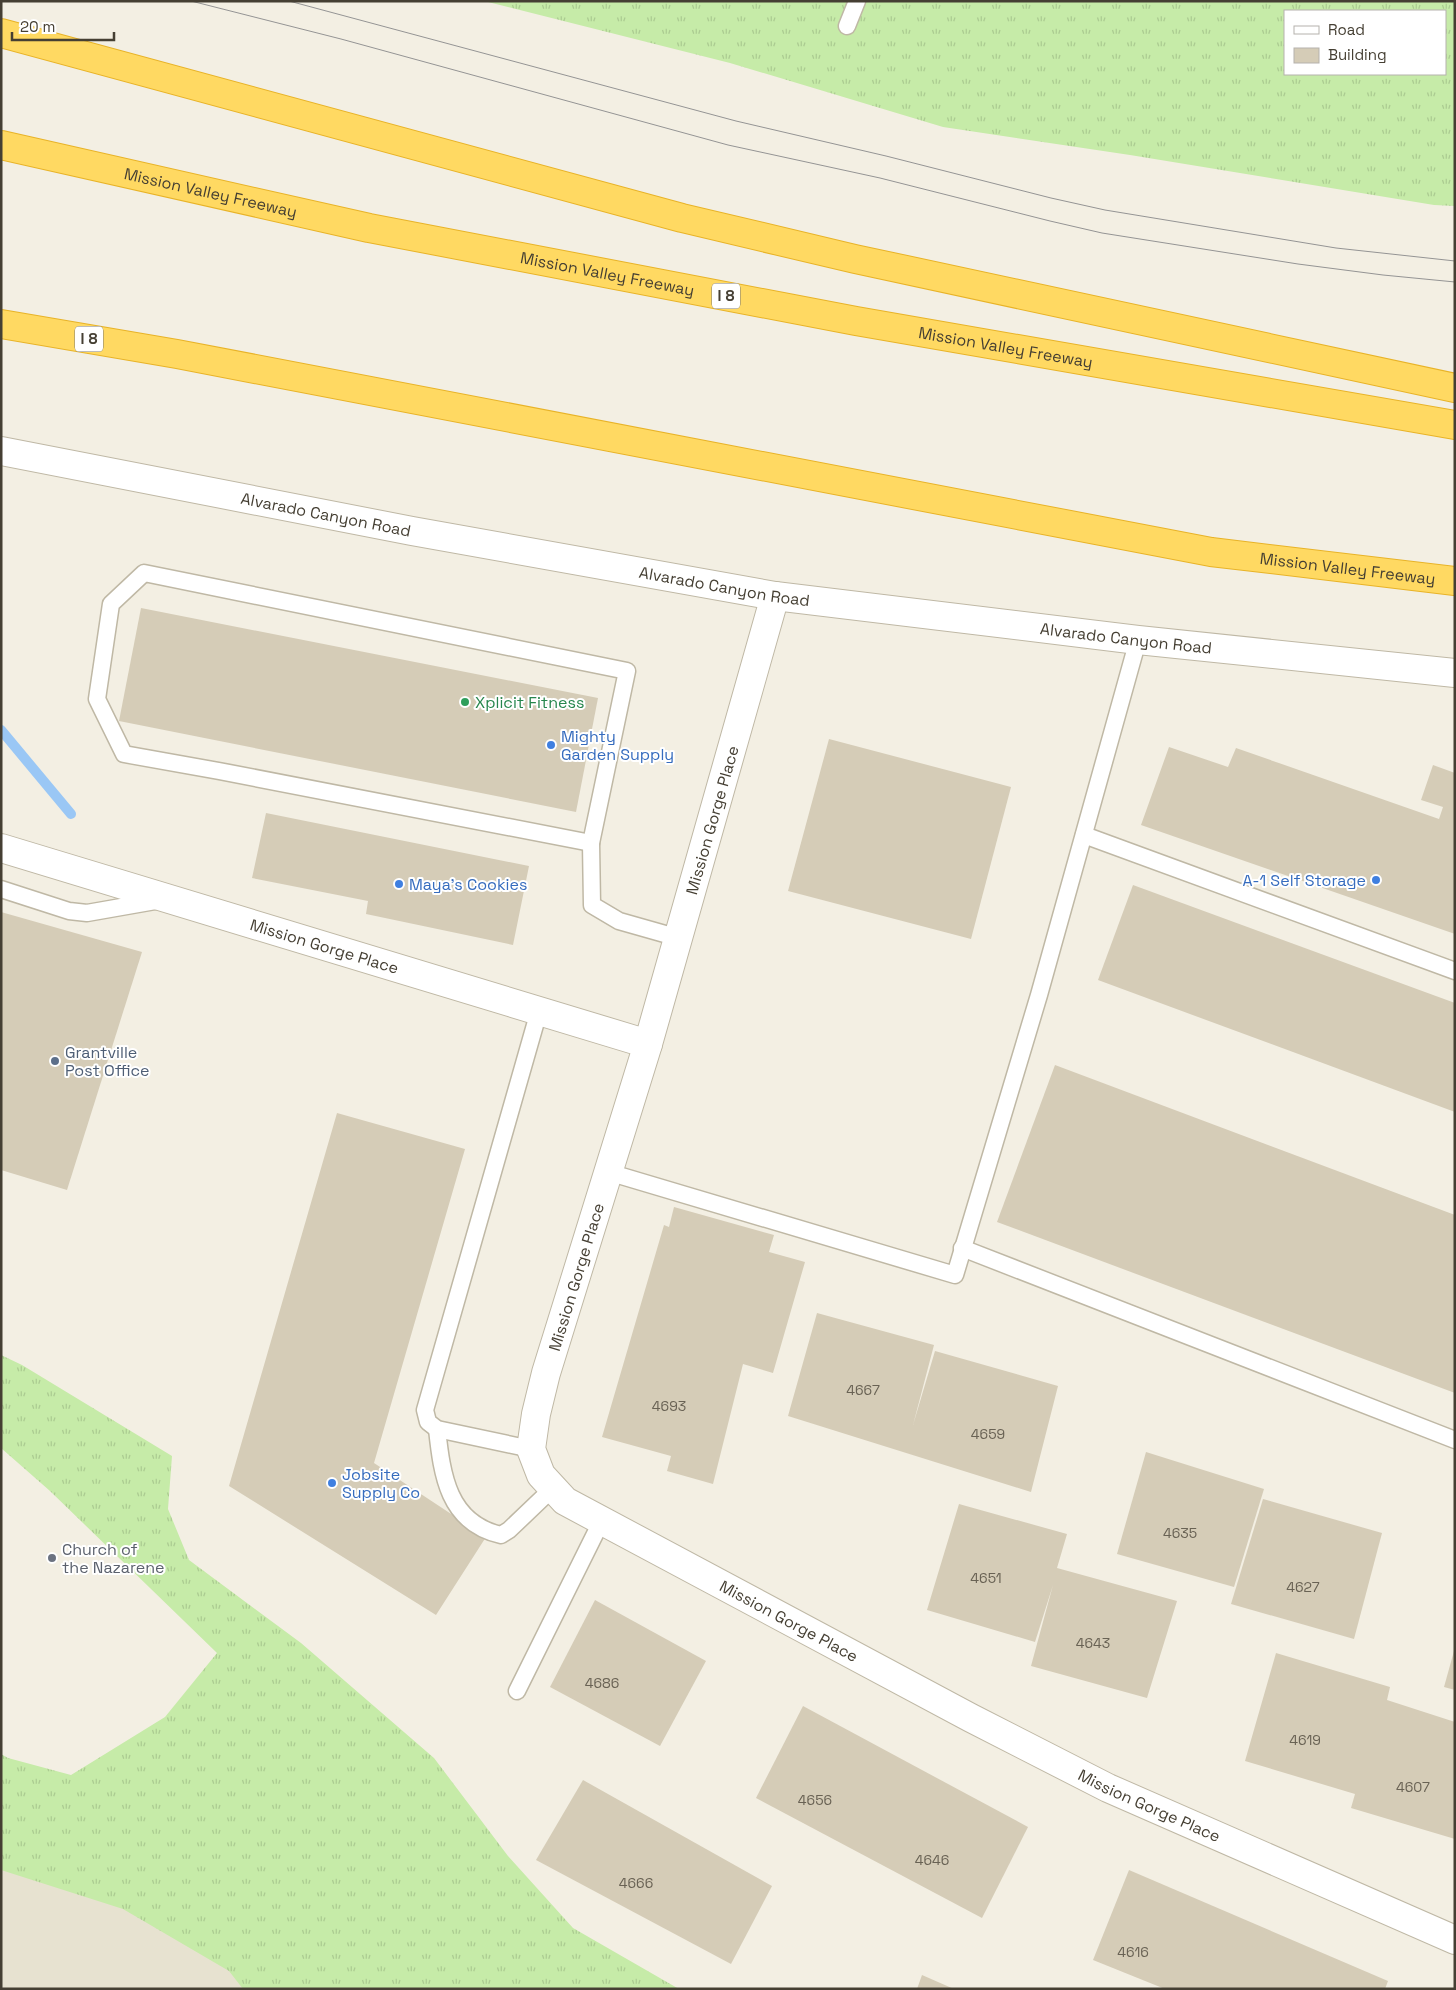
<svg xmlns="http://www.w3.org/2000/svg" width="1456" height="1990" font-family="'Space Grotesk',sans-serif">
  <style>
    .residential { fill: #e7e2d0 }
    .grass { fill: url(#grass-tufts); fill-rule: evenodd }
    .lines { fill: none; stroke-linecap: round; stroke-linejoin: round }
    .stream { stroke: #9ac7f5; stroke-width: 10 }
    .building { fill: #d5ccb7 }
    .service-casing { stroke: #bfb8a5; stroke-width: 19 }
    .minor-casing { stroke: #bfb8a5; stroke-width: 30 }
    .tertiary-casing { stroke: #bfb8a5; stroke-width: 30 }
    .motorway-casing { stroke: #e8b328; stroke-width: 30 }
    .service { stroke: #fff; stroke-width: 16 }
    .minor { stroke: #fff; stroke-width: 28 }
    .tertiary { stroke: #fff; stroke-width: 28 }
    .motorway { stroke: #ffd962; stroke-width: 28 }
    .tram { stroke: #949494; stroke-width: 1 }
    .leisure-dot { fill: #2e9e5b; stroke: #fff; stroke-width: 2 }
    .shop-dot { fill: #3f7fe0; stroke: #fff; stroke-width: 2 }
    .service-dot { fill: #5c6f8a; stroke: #fff; stroke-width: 2 }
    .worship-dot { fill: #6b7280; stroke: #fff; stroke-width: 2 }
    .labels { text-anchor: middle; stroke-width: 4; stroke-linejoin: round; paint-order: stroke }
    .number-label { font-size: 14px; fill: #696254 }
    .shield { fill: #fff; stroke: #7d7970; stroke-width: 1 }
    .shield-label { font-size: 15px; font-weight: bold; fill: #453f33 }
    .street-label { font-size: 16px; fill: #453f33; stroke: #fff }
    .leisure-label { font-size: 16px; fill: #27864d; stroke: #fff; text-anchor: start }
    .shop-label { font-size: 16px; fill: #366cbe; stroke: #fff; text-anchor: start }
    .service-label { font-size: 16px; fill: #4e5e75; stroke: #fff; text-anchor: start }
    .worship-label { font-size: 16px; fill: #5b616d; stroke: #fff; text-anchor: start }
  </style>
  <defs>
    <pattern id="grass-tufts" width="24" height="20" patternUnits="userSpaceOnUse" patternTransform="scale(1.25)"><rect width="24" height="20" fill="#c6eba8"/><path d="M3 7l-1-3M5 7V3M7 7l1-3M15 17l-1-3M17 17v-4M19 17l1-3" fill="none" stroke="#abcb91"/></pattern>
  </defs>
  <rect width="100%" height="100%" fill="#f3efe3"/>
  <!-- residential -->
  <path class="residential" d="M1 1799 293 1989H1Z"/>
  <!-- grass -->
  <g class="grass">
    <path d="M484 1H1455V206L1434 205 1130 155 943 127 730 63ZM1285 11H1445V74H1285Z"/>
    <path d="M1 1355 22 1365 172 1456 168 1509 189 1560 301 1643 434 1758 508 1856 573 1928 679 1989H243L229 1971 123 1909 1 1870V1754L8 1758 71 1775 165 1717 217 1653 50 1491 1 1448Z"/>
  </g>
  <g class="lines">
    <!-- stream -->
    <path class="stream" d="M1 730 71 814"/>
  </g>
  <!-- building -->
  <g class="building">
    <path d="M141 608 598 698 576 812 119 721Z"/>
    <path d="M829 739 1011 787 971 939 788 891Z"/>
    <path d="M1169 747 1228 767 1236 748 1439 819 1443 807 1421 800 1433 765 1455 773V934L1141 825Z"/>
    <path d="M266 813 529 866 513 945 366 914 368 901 252 878Z"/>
    <path d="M1133 885 1455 1003V1112L1098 980Z"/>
    <path d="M1 912 142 952 67 1190 1 1170Z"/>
    <path d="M1055 1065 1455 1215V1393L997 1222Z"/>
    <path d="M337 1113 465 1149 374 1463 486 1537 436 1615 229 1486Z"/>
    <path d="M674 1207 774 1235 769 1252 805 1262 773 1373 743 1364 713 1484 667 1471 671 1456 602 1437 664 1225 669 1227Z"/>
    <path d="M817 1313 934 1345 913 1425 935 1351 1058 1386 1031 1492 788 1416Z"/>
    <path d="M1146 1452 1264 1489 1234 1587 1117 1554Z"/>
    <path d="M1263 1499 1382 1533 1354 1639 1231 1604Z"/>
    <path d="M959 1504 1067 1534 1057 1568 1177 1601 1147 1698 1031 1666 1053 1585 1035 1642 927 1610Z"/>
    <path d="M595 1600 706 1661 660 1746 550 1687Z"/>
    <path d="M1454 1651H1455V1690L1444 1687Z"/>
    <path d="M1276 1653 1390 1687 1387 1700 1455 1722V1839L1351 1808 1355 1794 1245 1761Z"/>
    <path d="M803 1706 1028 1827 982 1918 756 1798Z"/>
    <path d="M583 1780 772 1886 731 1964 536 1860Z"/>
    <path d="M1129 1870 1388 1981 1385 1989H1165L1093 1960Z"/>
    <path d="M922 1975 954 1989H917Z"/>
  </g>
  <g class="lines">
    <!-- service casing -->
    <g class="service-casing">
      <g id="service">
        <path d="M847 26 857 1"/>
        <path d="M144 573 627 671 591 843 219 771 124 754 97 699 111 604Z"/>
        <path d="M1084 835 1455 971"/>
        <path d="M591 843 592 905 619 921 679 938"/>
        <path d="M1 889 69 911 87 913 161 900"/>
        <path d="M608 1172 955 1275 1039 995 1138 640"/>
        <path d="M962 1248 1455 1440"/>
        <path d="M437 1429C442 1475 448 1523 501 1535L509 1530 553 1488"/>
        <path d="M531 1449 437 1429 428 1422 425 1410 539 1011"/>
        <path d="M517 1691 602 1520"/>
      </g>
    </g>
    <!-- minor casing -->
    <g class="minor-casing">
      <g id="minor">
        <path id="s1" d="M1 848 648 1044"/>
      </g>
    </g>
    <!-- tertiary casing -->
    <g class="tertiary-casing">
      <g id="tertiary">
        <path id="s2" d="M1 451 412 531 775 596 1138 640 1455 673"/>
        <path id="s3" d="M775 596 648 1044 546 1373 536 1414 531 1449 541 1475 565 1501 971 1718 1108 1788 1455 1940"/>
      </g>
    </g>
    <!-- motorway casing -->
    <g class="motorway-casing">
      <g id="motorway">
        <path d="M1 33 682 218 855 259 1455 388"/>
        <path id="s4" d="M1 145 369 228 856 321 1455 425"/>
        <path id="s5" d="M1 324 177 354 1211 552 1455 581"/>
      </g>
    </g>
    <!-- service -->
    <use href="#service" class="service"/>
    <!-- minor -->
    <use href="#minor" class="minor"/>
    <!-- tertiary -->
    <use href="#tertiary" class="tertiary"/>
    <!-- motorway -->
    <use href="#motorway" class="motorway"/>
    <!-- tram -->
    <g class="tram">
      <path d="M191 1 341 39 728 145 880 178 1050 221 1102 233 1298 264 1383 275 1455 282"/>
      <path d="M289 1 736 121 886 156 1051 198 1105 210 1336 248 1455 261"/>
    </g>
  </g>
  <!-- markers -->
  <circle class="leisure-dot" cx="465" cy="702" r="5"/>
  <g class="shop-dot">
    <circle cx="551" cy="745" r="5"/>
    <circle cx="1376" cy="880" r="5"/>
    <circle cx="399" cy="884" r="5"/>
    <circle cx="332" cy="1483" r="5"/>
  </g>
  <circle class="service-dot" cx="55" cy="1061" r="5"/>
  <circle class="worship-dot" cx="52" cy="1558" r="5"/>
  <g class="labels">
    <!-- number labels -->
    <g class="number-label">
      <text x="863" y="1395">4667</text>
      <text x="669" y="1411">4693</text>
      <text x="988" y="1439">4659</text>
      <text x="1180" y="1538">4635</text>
      <text x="986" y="1583">4651</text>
      <text x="1303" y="1592">4627</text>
      <text x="1093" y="1648">4643</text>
      <text x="602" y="1688">4686</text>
      <text x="1305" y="1745">4619</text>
      <text x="1413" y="1792">4607</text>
      <text x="815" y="1805">4656</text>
      <text x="932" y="1865">4646</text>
      <text x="636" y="1888">4666</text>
      <text x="1133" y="1957">4616</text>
    </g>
    <!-- shield labels -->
    <g class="shield">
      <rect x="712" y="283.5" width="28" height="25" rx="4"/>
      <rect x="75" y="326.5" width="28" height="25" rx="4"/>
    </g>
    <g class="shield-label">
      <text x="726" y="301">I 8</text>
      <text x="89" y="344">I 8</text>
    </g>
    <!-- street labels -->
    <g class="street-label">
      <text dy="6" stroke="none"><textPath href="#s4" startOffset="215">Mission Valley Freeway</textPath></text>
      <text dy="6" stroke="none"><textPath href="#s4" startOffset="620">Mission Valley Freeway</textPath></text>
      <text dy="6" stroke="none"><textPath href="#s4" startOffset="1025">Mission Valley Freeway</textPath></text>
      <text dy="6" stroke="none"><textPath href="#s2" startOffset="331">Alvarado Canyon Road</textPath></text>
      <text dy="6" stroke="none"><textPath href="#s5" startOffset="1369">Mission Valley Freeway</textPath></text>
      <text dy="6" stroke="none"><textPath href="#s2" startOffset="736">Alvarado Canyon Road</textPath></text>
      <text dy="6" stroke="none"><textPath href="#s2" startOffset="1141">Alvarado Canyon Road</textPath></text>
      <text transform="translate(712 820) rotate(-74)" y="6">Mission Gorge Place</text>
      <text dy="6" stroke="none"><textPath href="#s1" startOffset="338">Mission Gorge Place</textPath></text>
      <text transform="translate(576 1277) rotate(-73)" y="6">Mission Gorge Place</text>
      <text dy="6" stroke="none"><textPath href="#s3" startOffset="1205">Mission Gorge Place</textPath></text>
      <text dy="6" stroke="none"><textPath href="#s3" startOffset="1610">Mission Gorge Place</textPath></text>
    </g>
    <!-- leisure labels -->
    <g class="leisure-label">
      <text x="475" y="708">Xplicit Fitness</text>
    </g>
    <!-- shop labels -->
    <g class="shop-label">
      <text x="561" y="742">Mighty<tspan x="561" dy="18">Garden Supply</tspan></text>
      <text x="1366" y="886" text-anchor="end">A-1 Self Storage</text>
      <text x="409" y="890">Maya’s Cookies</text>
      <text x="342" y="1480">Jobsite<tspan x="342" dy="18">Supply Co</tspan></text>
    </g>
    <!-- service labels -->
    <g class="service-label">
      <text x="65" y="1058">Grantville<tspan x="65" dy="18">Post Office</tspan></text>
    </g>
    <!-- worship labels -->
    <g class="worship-label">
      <text x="62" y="1555">Church of<tspan x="62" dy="18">the Nazarene</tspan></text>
    </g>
  </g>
  <!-- border -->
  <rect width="1456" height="1990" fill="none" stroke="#453f33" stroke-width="5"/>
  <!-- legend -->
  <rect x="1284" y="10" width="162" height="65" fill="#ffffff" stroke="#b5b2ad"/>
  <rect x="1294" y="26" width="25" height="8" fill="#ffffff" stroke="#b5b2ad"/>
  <text x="1328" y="35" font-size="15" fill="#453f33">Road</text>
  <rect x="1294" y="48" width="25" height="15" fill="#d5ccb7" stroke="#b5b2ad"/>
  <text x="1328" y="60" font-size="15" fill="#453f33">Building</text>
  <!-- scale -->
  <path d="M12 32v8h102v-8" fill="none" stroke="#453f33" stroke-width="2.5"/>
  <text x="20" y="32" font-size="15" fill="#453f33" stroke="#ffffff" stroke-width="4" paint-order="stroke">20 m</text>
</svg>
